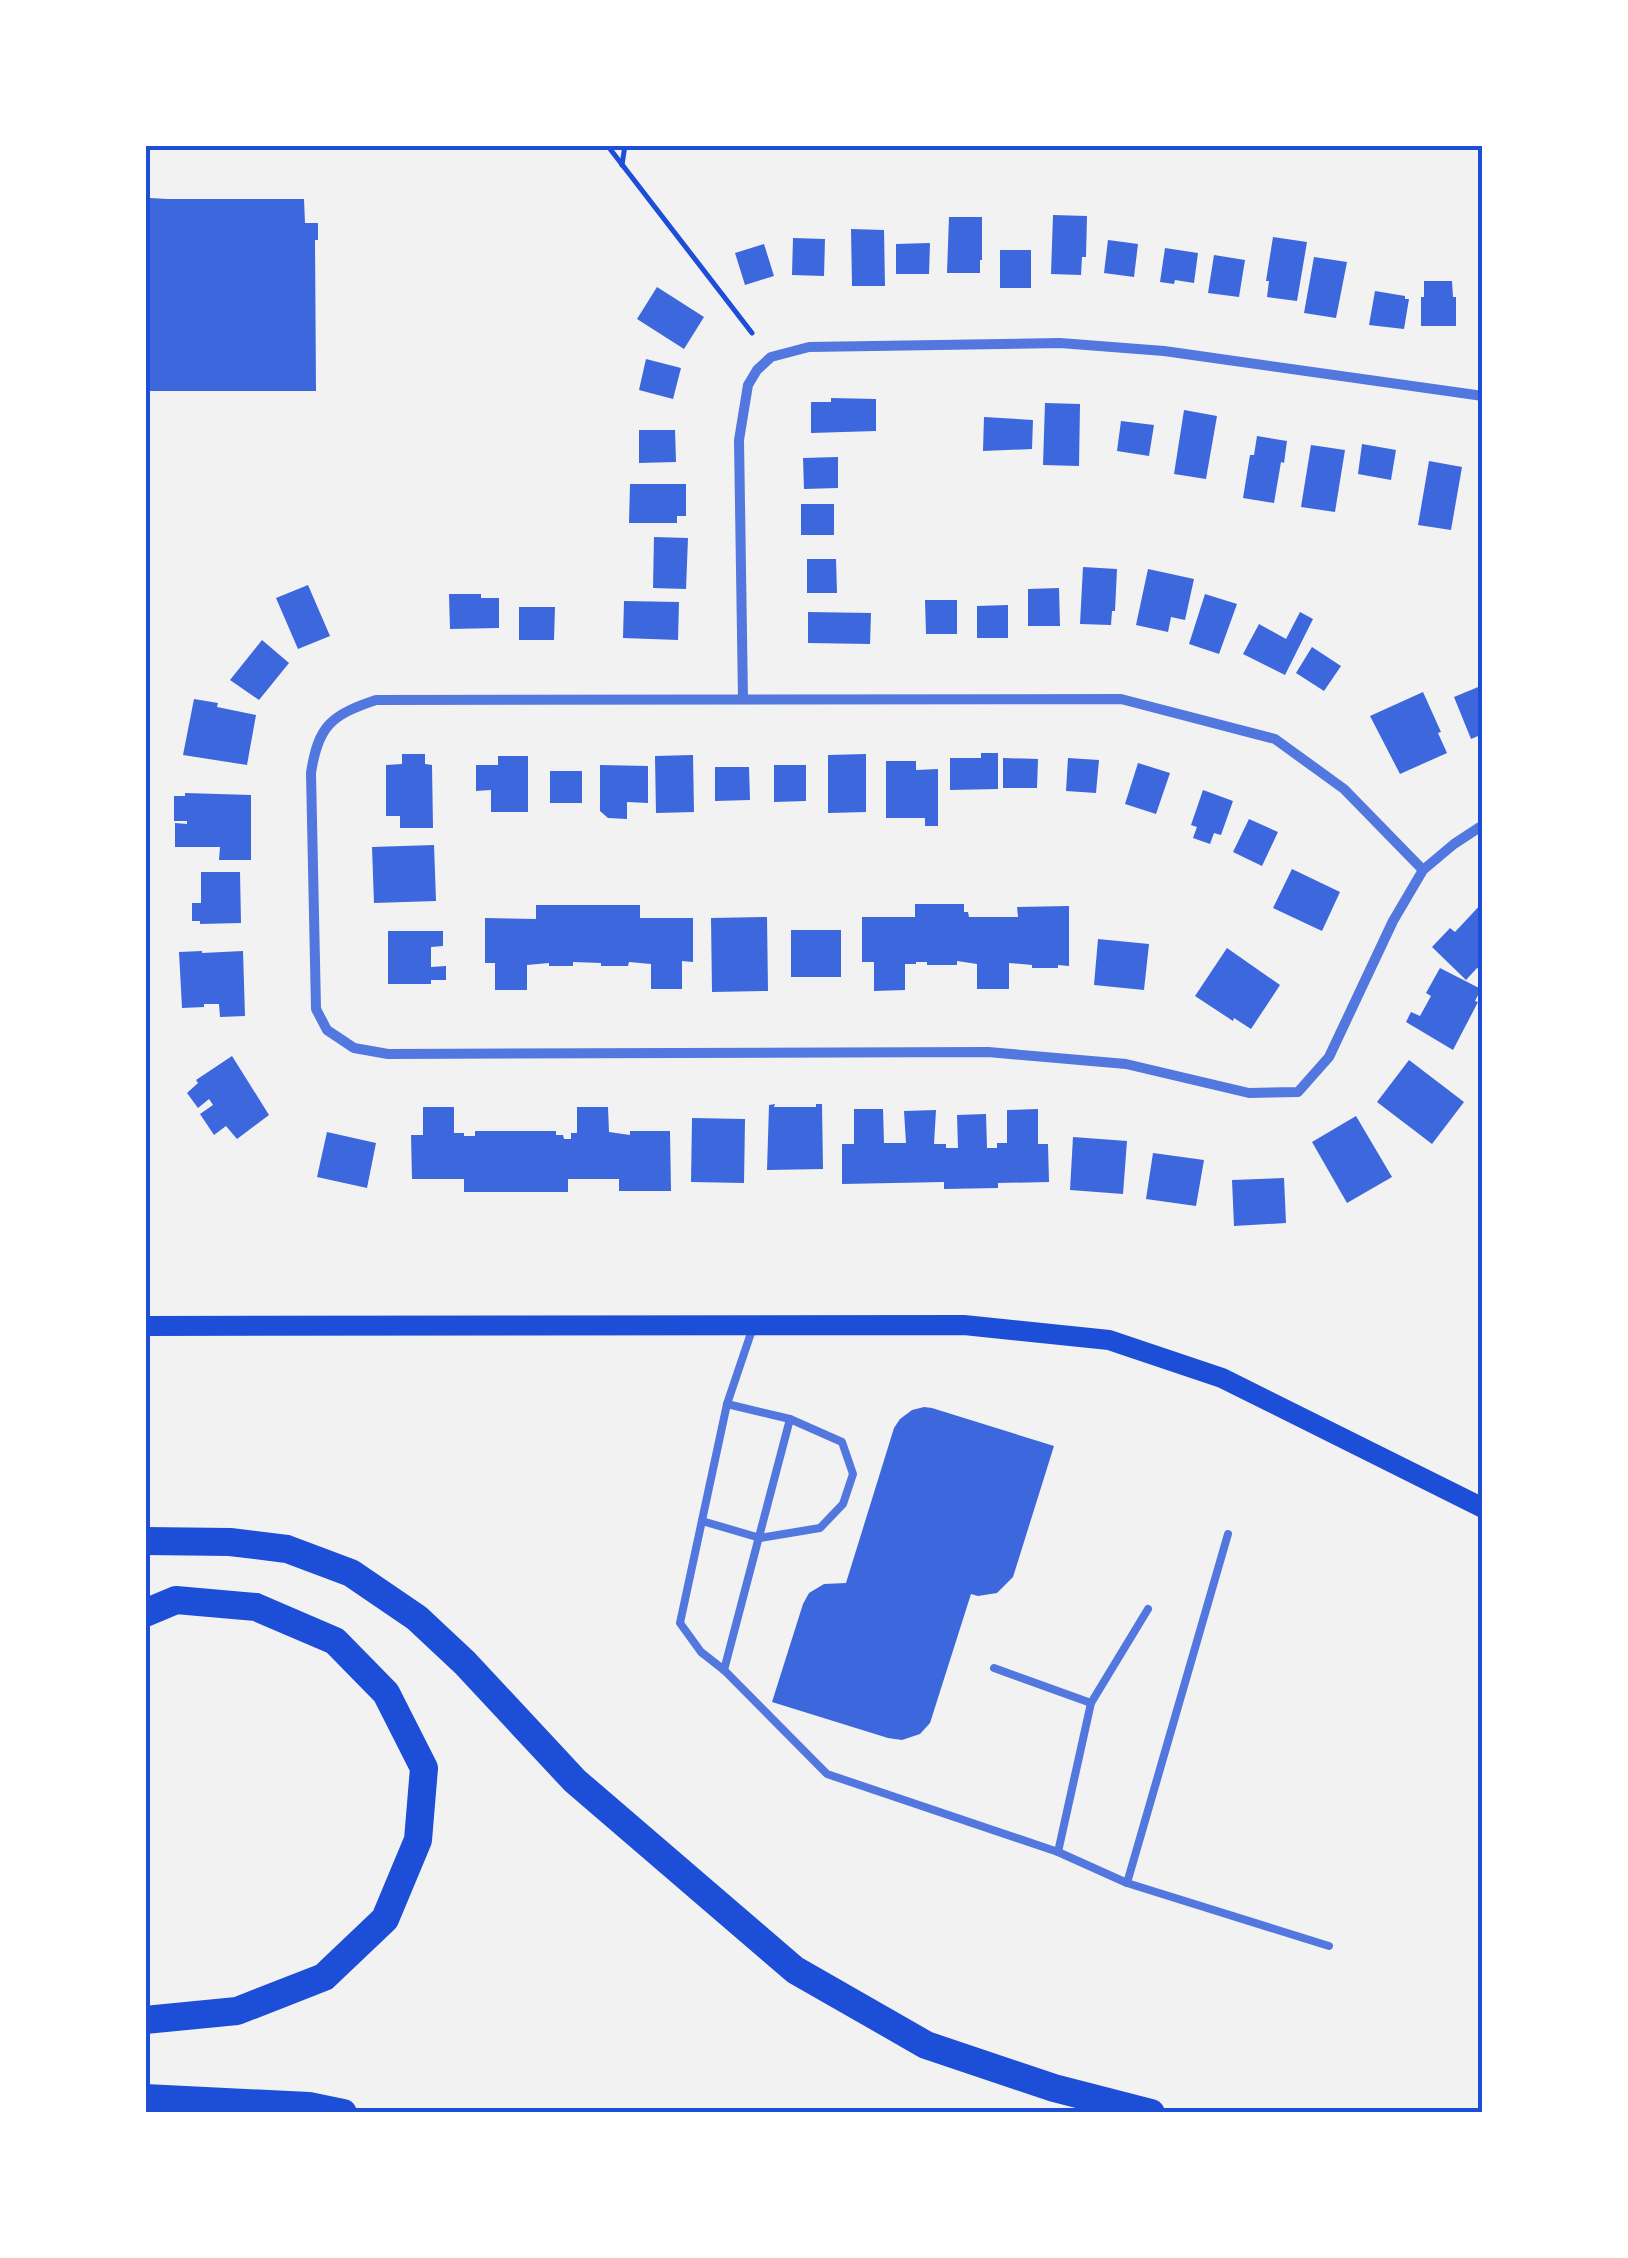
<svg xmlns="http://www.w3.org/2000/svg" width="1628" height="2258" font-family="'Space Grotesk',sans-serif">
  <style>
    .building { fill: #3d67dc }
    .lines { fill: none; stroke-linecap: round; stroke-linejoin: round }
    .path { stroke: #1d4ed8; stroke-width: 5 }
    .service { stroke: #5277de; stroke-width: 8 }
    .minor { stroke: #5277de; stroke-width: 10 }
    .secondary { stroke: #1d4ed8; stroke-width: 20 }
    .motorway { stroke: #1d4ed8; stroke-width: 28 }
    .neatline { fill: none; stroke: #1d4ed8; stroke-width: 4 }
  </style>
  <rect width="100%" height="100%" fill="#f2f2f2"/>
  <!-- building -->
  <g class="building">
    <path d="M145 193 150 198 167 199H304L305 223H318V240H315L316 391H145Z"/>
    <path d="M1053 215 1087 216 1086 257H1082L1081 275 1051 274Z"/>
    <path d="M949 217H982V260H980V273H947Z"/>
    <path d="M851 229 884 230 885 286H852Z"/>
    <path d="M1273 237 1307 242 1297 301 1267 297 1269 281H1266Z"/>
    <path d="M793 238 825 239 824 276 792 275Z"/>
    <path d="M1108 240 1138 244 1134 277 1104 273Z"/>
    <path d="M930 243 929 274H896V244Z"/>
    <path d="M764 244 774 276 745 285 735 253Z"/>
    <path d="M1165 248 1198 253 1194 283 1175 280 1174 284 1160 282Z"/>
    <rect x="1000" y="250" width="31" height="38"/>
    <path d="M1214 255 1245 260 1239 297 1208 293Z"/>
    <path d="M1314 257 1347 262 1336 318 1304 313Z"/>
    <path d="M1424 281H1452L1453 297H1456V326H1421V297H1424Z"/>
    <path d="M657 287 704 317 684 349 637 319Z"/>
    <path d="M1375 291 1405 296V299H1409L1404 329 1369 325Z"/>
    <path d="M646 359 681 368 673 399 639 390Z"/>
    <path d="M831 398 876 399V431L811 433V402H831Z"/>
    <path d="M1045 403 1080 404 1079 466 1043 465Z"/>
    <path d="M1184 410 1217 416 1206 479 1174 474Z"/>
    <path d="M984 417 1033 420 1032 449 983 451Z"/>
    <path d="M1121 421 1154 425 1149 456 1117 451Z"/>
    <path d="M639 430H675L676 462 639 463Z"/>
    <path d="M1257 436 1287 441 1284 463 1281 462 1274 503 1243 498 1250 455H1254Z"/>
    <path d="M1362 444 1396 450 1391 480 1358 474Z"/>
    <path d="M1311 445 1345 450 1335 512 1301 507Z"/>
    <path d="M838 457V488L804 489 803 458Z"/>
    <path d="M1429 461 1462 467 1451 530 1418 525Z"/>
    <path d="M630 484H686V516H677V523H629Z"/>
    <rect x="801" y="504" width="33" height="31"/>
    <path d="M654 537 688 538 686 589 653 588Z"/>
    <path d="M807 559H836L837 593H807Z"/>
    <path d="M1083 567 1117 569 1115 611H1112L1111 625 1080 624Z"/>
    <path d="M1148 569 1194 579 1185 620 1171 617 1168 632 1136 625Z"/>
    <path d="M308 585 330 636 298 649 276 598Z"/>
    <path d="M1059 588 1060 626H1028V589Z"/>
    <path d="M449 594H481V598H499V628L450 629Z"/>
    <path d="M1205 594 1237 604 1219 654 1189 644Z"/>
    <path d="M925 600H957V634H926Z"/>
    <path d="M624 601 679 602 678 640 623 638Z"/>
    <path d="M1008 605V638H977V606Z"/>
    <path d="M519 607H555L554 640H519Z"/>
    <path d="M808 612 871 613 870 644 808 643Z"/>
    <path d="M1300 612 1313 619 1285 675 1243 654 1259 624 1286 639Z"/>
    <path d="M262 640 289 663 259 700 230 680Z"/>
    <path d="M1312 647 1341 666 1324 691 1296 673Z"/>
    <path d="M1483 685V734L1471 739 1454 697Z"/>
    <path d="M1423 692 1441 732 1438 733 1447 753 1400 774 1370 716Z"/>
    <path d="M194 699 218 703 217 707 256 715 247 765 183 755Z"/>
    <path d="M981 753H998V789L950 790V758H981Z"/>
    <path d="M402 754H425V764L432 765 433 828H400V816H386V765L402 764Z"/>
    <path d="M866 754V812L828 813V755Z"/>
    <path d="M693 755 694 812 656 813 655 756Z"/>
    <path d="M498 756H528V812H491V790L476 791V765H498Z"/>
    <path d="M1003 758 1038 759 1037 788H1003Z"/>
    <path d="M1068 758 1099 760 1096 793 1066 791Z"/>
    <path d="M886 761H916V770L938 769V826H925V818H886Z"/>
    <path d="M1138 763 1170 773 1156 814 1125 804Z"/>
    <path d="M600 765 648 766V803L627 802V819L608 818 600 811Z"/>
    <path d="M774 765H806V801L774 802Z"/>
    <path d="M715 767H749L750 800 715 801Z"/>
    <rect x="550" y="771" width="32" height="32"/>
    <path d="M1203 790 1233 801 1221 835 1214 833 1210 844 1193 838 1197 827 1191 825Z"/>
    <path d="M185 793 251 795V860H219L220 847H175V823L187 824V821H174V796H185Z"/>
    <path d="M1249 819 1278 832 1262 866 1233 852Z"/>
    <path d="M434 845 436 901 374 903 372 847Z"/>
    <path d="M1292 869 1340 892 1322 931 1273 908Z"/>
    <path d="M201 872H240L241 923 200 924V921H192V903H201Z"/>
    <path d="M1483 902V965L1479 969 1477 968 1466 980 1432 947 1450 928 1455 932Z"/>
    <path d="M915 904H964V912H968L969 917H1018L1017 907 1069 906V966L1058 965V968H1032V965L1009 963V989H977V964L957 961V965H927V962H916V964H905V990L874 991V962H862V917H915Z"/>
    <path d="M536 905H640V918H693V962L682 961V989H651V964L629 962 628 966H601V963L573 962V966H549V963L527 965V990H495V963H485V918L536 919Z"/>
    <path d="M767 917 768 991 712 992 711 918Z"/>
    <rect x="791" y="930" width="50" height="47"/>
    <path d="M388 931H443V946L431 947V967L446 966V980H431V984H388Z"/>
    <path d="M1098 939 1149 944 1144 990 1094 985Z"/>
    <path d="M1227 948 1280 985 1251 1029 1234 1018 1233 1021 1195 996Z"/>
    <path d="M202 951V953L243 951 245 1016 220 1017 219 1004H204V1007L182 1008 179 952Z"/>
    <path d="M1440 968 1481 989 1475 1001 1478 1002 1453 1050 1406 1022 1411 1012 1420 1016 1431 996 1426 993Z"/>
    <path d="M232 1056 269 1115 237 1139 226 1126 214 1135 200 1114 213 1105 209 1099 198 1108 187 1093 198 1083 196 1080Z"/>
    <path d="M1409 1060 1464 1102 1432 1144 1377 1102Z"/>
    <path d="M775 1104 774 1107H816V1104H822L823 1169 767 1170 769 1105Z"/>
    <path d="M423 1107H454V1133H464V1136H475V1131H556V1135H563L564 1139H571V1133H577V1107H608L609 1132 630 1135V1131H670L671 1191H619V1179H568V1192H464V1179H412L411 1135H423Z"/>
    <path d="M854 1109H883L884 1143H906L904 1111 936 1110 934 1144H946V1148H958L957 1115 986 1114 987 1148H997V1143H1007V1110L1038 1109V1144H1048L1049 1182 998 1183V1188L944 1189V1182L842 1184V1144H854Z"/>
    <path d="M1356 1116 1392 1177 1347 1203 1312 1142Z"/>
    <path d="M692 1118 745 1119 744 1183 691 1182Z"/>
    <path d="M327 1132 376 1143 367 1188 317 1177Z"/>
    <path d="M1073 1137 1127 1141 1123 1194 1070 1190Z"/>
    <path d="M1153 1153 1204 1160 1196 1206 1146 1199Z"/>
    <path d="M1284 1178 1286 1223 1234 1226 1232 1180Z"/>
    <path d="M924 1407 932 1408 1054 1446 1013 1577 997 1593 978 1596 971 1594 930 1723 920 1734 902 1740 888 1738 772 1702 803 1604 809 1593 824 1584 846 1583 894 1428 900 1419 912 1410Z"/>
  </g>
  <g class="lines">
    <!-- path -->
    <g class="path">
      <path d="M607 145 752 333"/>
      <path d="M622 165 625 145"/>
    </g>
    <!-- service -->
    <g class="service">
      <path d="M753 1327 727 1404 680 1623 701 1652 724 1670 827 1774 1058 1852 1127 1883 1329 1946"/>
      <path d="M702 1521 760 1538 820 1528 843 1504 853 1474 842 1442 790 1419 727 1404"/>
      <path d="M994 1668 1091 1703"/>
      <path d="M724 1670 790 1419"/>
      <path d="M1058 1852 1091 1703 1148 1609"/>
      <path d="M1127 1883 1228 1534"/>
    </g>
    <!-- minor -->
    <g class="minor">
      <path d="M743 699 739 440 748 385 757 370 771 357 809 347 1060 343 1164 351 1483 396"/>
      <path d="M1423 870 1344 789 1275 739 1121 699 376 700C331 715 318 726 311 773L316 1009 327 1030 354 1048 388 1054 988 1052 1126 1064 1249 1093 1298 1092 1329 1057 1393 921 1423 870 1454 844 1483 825"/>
    </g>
    <!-- secondary -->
    <path class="secondary" d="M145 1326 964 1325 1109 1340 1222 1378 1483 1508"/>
    <!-- motorway -->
    <g class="motorway">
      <path d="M145 1541 230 1542 287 1549 351 1573 417 1618 465 1663 575 1781 795 1970 926 2045 1054 2088 1151 2113"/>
      <path d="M145 1613 176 1600 256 1607 335 1641 386 1693 424 1768 418 1840 385 1919 324 1977 237 2011 145 2020"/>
      <path d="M145 2098 309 2106 343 2113"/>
    </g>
  </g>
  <!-- border -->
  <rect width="1628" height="2258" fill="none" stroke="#ffffff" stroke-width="295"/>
  <rect x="148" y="148" width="1332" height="1962" class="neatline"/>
</svg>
